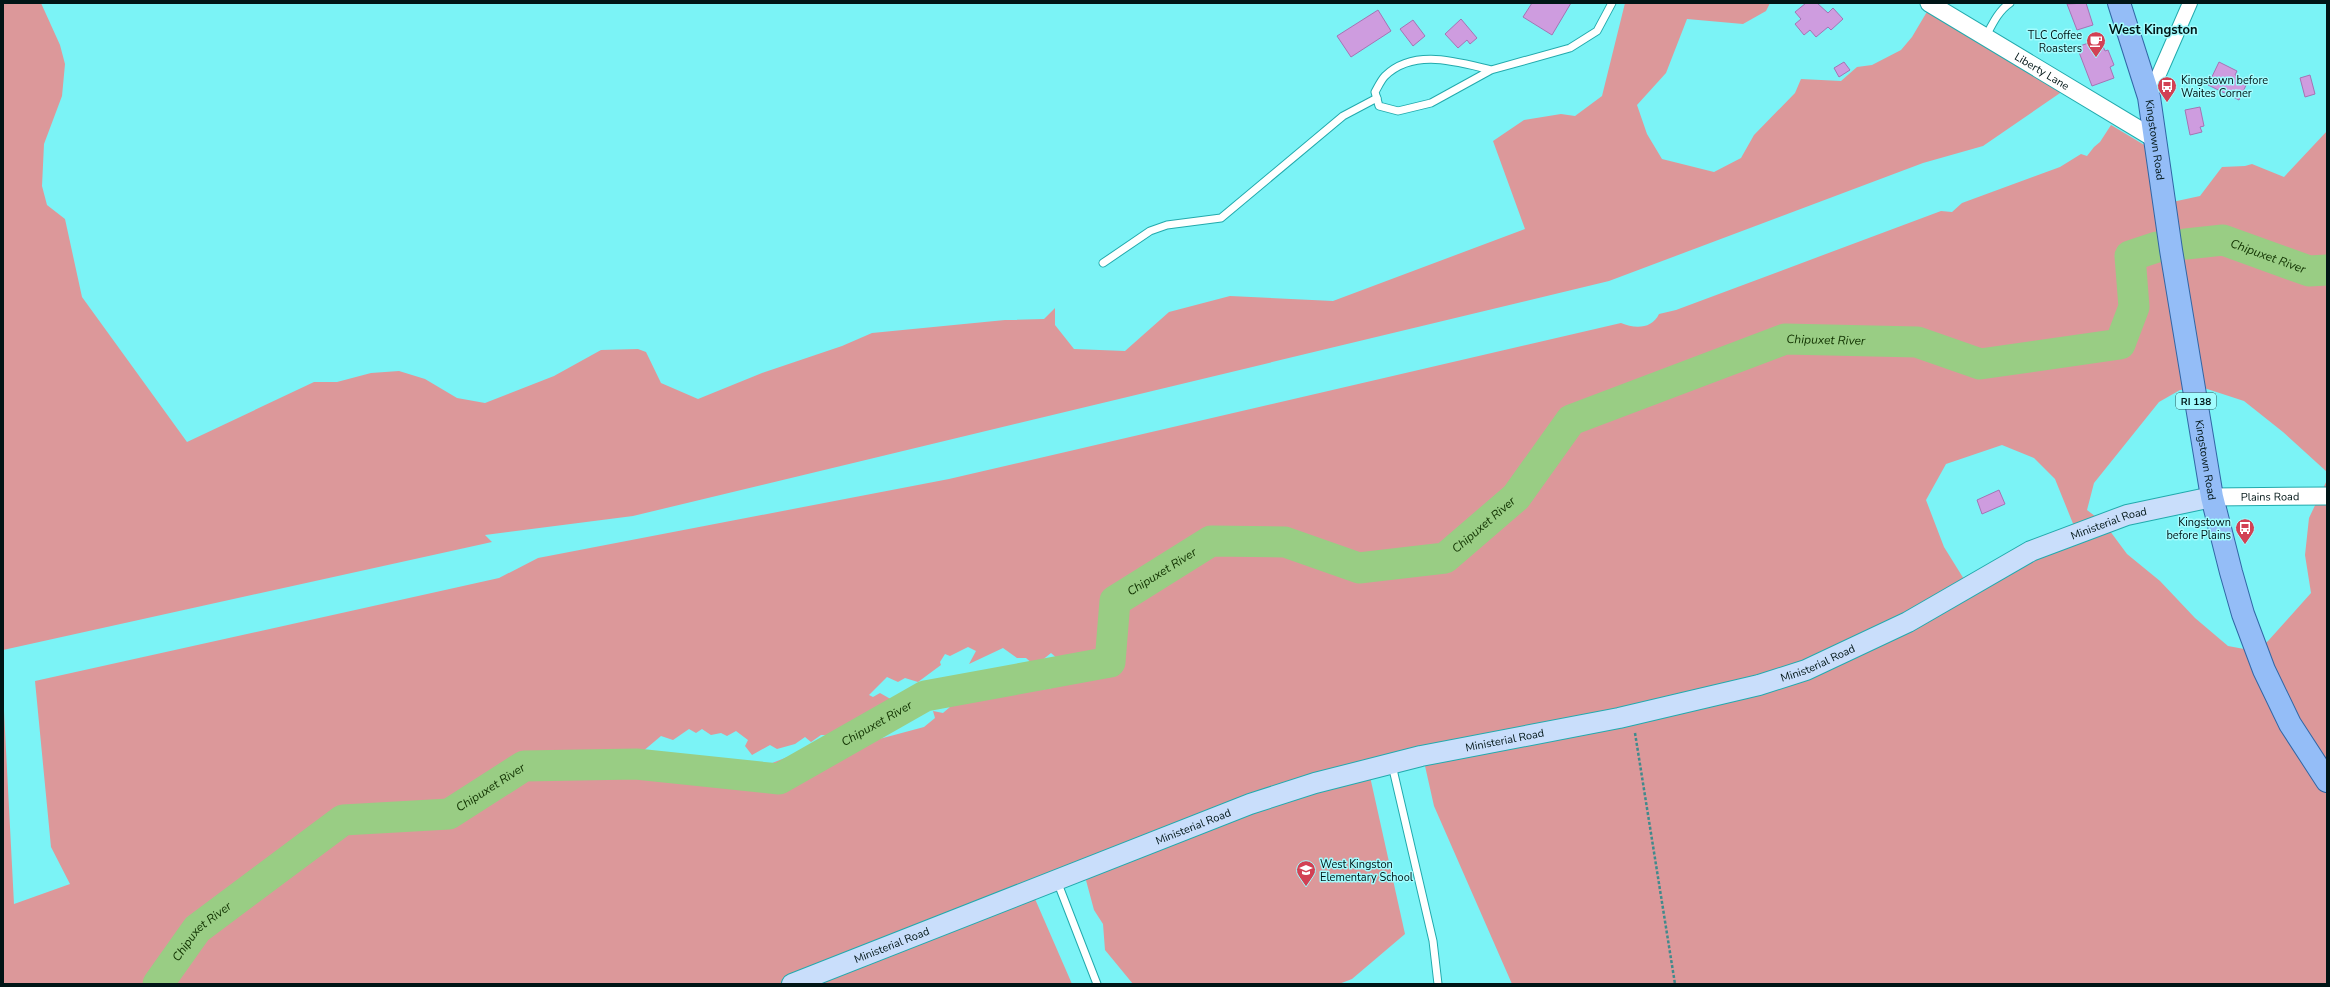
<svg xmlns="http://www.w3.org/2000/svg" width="2330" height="987" font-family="'Nunito Sans',sans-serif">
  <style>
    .green { fill: #dc989a; fill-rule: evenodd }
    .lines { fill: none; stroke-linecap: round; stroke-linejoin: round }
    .river { stroke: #99cd84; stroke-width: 31 }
    .building { fill: #ce9cdf; stroke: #a474b4 }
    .service-casing { stroke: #22aaad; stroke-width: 9 }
    .minor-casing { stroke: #22aaad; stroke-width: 16 }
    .tertiary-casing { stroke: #22aaad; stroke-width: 19 }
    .secondary-casing { stroke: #22aaad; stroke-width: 22 }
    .primary-casing { stroke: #3166a5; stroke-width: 24 }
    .path { stroke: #418a8c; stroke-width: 2.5; stroke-dasharray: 3 2; stroke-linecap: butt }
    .service { stroke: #fff; stroke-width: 7 }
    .minor { stroke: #fff; stroke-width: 14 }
    .tertiary { stroke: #fff; stroke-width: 17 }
    .secondary { stroke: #c9defb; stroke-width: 20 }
    .primary { stroke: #94bdf7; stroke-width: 22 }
    .labels { text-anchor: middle; stroke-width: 3; stroke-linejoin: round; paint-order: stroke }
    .shield { fill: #a2fcfe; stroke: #315a5c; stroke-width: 1 }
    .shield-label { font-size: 10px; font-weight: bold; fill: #001516 }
    .poi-label { font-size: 11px; fill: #001516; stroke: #a2fcfe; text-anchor: end }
    .street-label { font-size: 11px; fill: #001516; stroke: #a2fcfe }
    .water-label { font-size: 12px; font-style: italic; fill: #113200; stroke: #a2fcfe }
    .quarter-label { font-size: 13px; font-weight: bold; fill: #001516; stroke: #a2fcfe }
  </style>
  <rect width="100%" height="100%" fill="#7bf3f6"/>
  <!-- green -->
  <g class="green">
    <path d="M3 3H41L60 45 65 64 62 96 44 144 42 186 47 205 65 219 82 297 187 442 314 382H337L371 373 399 371 425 379 457 398 485 403 554 376 601 350 638 349 646 352 661 383 698 399 762 373 842 346 872 333 1005 320 1044 319 1055 308V325L1074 349 1125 351 1169 312 1230 296 1333 301 1525 229 1493 141 1524 120 1561 114 1575 116 1602 96 1625 3H1770L1766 11 1743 24 1687 19 1666 73 1637 105 1647 134 1662 159 1714 172 1741 158 1754 135 1795 93 1801 79 1841 81 1857 67 1872 65 1901 50 1912 37 1928 10 2063 91 1983 146 1923 163 1609 281 633 516 485 535 492 542 3 650Z"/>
    <path d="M2111 125 2146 146 2163 204 2200 196 2222 167 2245 166 2252 164 2284 177 2327 131V472L2283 432 2244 401 2198 386 2191 389 2180 390 2159 402 2094 483 2087 510 2104 523 2127 554 2160 581 2195 618 2228 646 2255 651 2268 641 2311 593 2305 555 2309 518 2327 480V984H1512L1434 806 1423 757 1369 772 1405 934 1352 979 1339 984H1133L1105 950 1103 924 1094 910 1083 869 1032 892 1072 984H3V692L14 904 70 884 51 847 35 681 499 578 538 558 949 479 1621 323C1635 329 1652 329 1659 314L1676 310 1941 211 1952 212 1962 203 2060 167 2081 154 2087 156 2094 147 2100 142ZM2002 445 2034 458 2055 479 2076 531 1967 584 1944 547 1926 500 1946 464ZM968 647 976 651 969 664 1003 648 1017 658H1026L1035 666 1051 653 1067 667 1073 664H1079L1084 674C1069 683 1045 694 1028 688L1016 694 1008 692C996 699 980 693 967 697 957 700 950 707 943 713L933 711 935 718 924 727 842 749 790 756 757 769 715 765 629 772 623 769 620 760 636 750 642 752 661 736 673 740 689 729 696 733 702 729 711 735 721 733 727 736 736 731 748 740 745 746 752 755 770 745 777 749 795 744 805 737 811 742 821 735H831L861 720 867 723 894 701 880 693 873 697 869 695 887 677 898 682 905 678 918 682 941 665 940 662 945 654 950 656Z"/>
  </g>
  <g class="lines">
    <!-- river -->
    <g class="river">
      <path id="s1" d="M2186 244 2223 240 2309 271 2327 270"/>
      <path id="s2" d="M158 984 197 929 343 820 449 814 524 766 636 764 779 779 925 696 1110 662 1115 601 1211 541 1285 542 1359 568 1445 558 1516 497 1571 420 1785 339 1917 342 1980 364 2120 344 2134 307 2130 256 2157 247"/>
    </g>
  </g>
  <!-- building -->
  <g class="building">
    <path d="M1532 3H1571L1552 35 1523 17Z"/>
    <path d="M1806 3H1817L1828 13 1833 8 1843 19 1831 30 1828 27 1816 37 1810 30 1804 35 1795 24 1801 19 1795 12Z"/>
    <path d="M2086 3 2093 25 2077 30 2067 4Z"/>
    <path d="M1378 10 1391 31 1351 57 1337 36Z"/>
    <path d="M1461 19 1477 38 1470 44 1467 40 1458 48 1445 34Z"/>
    <path d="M1413 20 1425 36 1413 46 1400 29Z"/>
    <path d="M2100 39 2105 51 2108 50 2114 65 2110 67 2114 78 2092 86 2077 47Z"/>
    <path d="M1844 62 1850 70 1839 77 1834 68Z"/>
    <path d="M2219 62 2237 71 2235 75 2248 81 2239 100 2208 85Z"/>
    <path d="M2310 75 2315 94 2305 97 2300 78Z"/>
    <path d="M2200 107 2204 126 2200 127 2202 132 2190 135 2185 110Z"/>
    <path d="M1999 490 2005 504 1982 514 1977 500Z"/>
  </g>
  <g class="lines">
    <!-- service casing -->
    <g class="service-casing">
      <g id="service">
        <path d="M1985 38C1992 25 1998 11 2010 3"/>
        <path d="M1491 70C1457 62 1414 48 1385 76 1381 80 1378 87 1375 92L1379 106 1398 111 1431 103 1491 70 1570 48 1597 31 1612 3"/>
        <path d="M1103 263 1150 231 1167 225 1221 218 1343 116 1377 98"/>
        <path d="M1392 765 1433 941 1438 984"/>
        <path d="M1057 881 1097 984"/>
      </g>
    </g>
    <!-- minor casing -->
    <g class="minor-casing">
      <path id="minor" d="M2149 97 2190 3"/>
    </g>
    <!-- tertiary casing -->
    <g class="tertiary-casing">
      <g id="tertiary">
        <path id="s3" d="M1929 3 2155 139"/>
        <path id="s4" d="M2212 497 2327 496"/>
      </g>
    </g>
    <!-- secondary casing -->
    <g class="secondary-casing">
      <g id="secondary">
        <path id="s5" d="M792 984 1250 804 1315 783 1421 756 1619 718 1759 685 1806 670 1908 622 2031 551 2127 515 2212 497"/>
      </g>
    </g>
    <!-- primary casing -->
    <g class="primary-casing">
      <g id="primary">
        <path id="s6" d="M2119 3 2149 97 2171 250 2212 497 2231 572 2243 614 2264 670 2290 724 2327 781"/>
      </g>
    </g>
    <!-- path -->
    <path class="path" d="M1635 733 1675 984"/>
    <!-- service -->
    <use href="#service" class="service"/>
    <!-- minor -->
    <use href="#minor" class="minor"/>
    <!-- tertiary -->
    <use href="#tertiary" class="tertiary"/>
    <!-- secondary -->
    <use href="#secondary" class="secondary"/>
    <!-- primary -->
    <use href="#primary" class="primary"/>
  </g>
  <!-- icons -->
  <defs>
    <g id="cafe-pin" transform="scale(1)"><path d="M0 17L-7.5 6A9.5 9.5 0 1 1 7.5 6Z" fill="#d24154" stroke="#a2fcfe"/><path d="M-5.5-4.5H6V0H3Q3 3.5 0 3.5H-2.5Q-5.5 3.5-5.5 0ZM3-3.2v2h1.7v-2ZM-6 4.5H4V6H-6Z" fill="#fff"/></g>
    <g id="bus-pin" transform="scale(1)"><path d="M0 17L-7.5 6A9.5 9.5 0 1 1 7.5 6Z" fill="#d24154" stroke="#a2fcfe"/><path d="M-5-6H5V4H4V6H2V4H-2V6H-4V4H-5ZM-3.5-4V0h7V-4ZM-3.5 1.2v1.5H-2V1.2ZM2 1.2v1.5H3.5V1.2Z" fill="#fff"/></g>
    <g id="school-pin" transform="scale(1)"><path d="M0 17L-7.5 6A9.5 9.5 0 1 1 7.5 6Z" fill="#d24154" stroke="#a2fcfe"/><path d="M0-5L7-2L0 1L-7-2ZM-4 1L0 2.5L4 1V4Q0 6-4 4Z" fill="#fff"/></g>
  </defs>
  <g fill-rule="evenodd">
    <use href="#cafe-pin" x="2096" y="41"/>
    <use href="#bus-pin" x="2167" y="86"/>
    <use href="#bus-pin" x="2245" y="528"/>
    <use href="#school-pin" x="1306" y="870"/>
  </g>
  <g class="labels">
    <!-- shield labels -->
    <rect class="shield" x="2176" y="393" width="40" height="16" rx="3"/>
    <g class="shield-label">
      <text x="2196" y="405">RI 138</text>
    </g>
    <!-- poi labels -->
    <g class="poi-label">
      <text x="2082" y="39">TLC Coffee<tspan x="2082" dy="13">Roasters</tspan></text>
      <text x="2181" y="84" text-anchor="start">Kingstown before<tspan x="2181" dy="13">Waites Corner</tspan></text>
      <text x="2231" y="526">Kingstown<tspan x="2231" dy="13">before Plains</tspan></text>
      <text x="1320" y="868" text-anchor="start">West Kingston<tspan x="1320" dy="13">Elementary School</tspan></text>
    </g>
    <!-- street labels -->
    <g class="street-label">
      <text dy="4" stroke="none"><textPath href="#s3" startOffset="132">Liberty Lane</textPath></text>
      <text dy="4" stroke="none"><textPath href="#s6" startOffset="142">Kingstown Road</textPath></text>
      <text dy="4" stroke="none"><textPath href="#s6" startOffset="466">Kingstown Road</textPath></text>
      <text dy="4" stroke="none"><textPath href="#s4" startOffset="58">Plains Road</textPath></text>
      <text dy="4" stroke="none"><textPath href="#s5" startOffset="1402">Ministerial Road</textPath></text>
      <text dy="4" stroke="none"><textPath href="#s5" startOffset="1078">Ministerial Road</textPath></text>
      <text dy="4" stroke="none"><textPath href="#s5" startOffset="755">Ministerial Road</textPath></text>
      <text dy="4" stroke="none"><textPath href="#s5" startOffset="431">Ministerial Road</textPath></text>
      <text dy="4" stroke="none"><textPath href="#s5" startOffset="107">Ministerial Road</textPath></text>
    </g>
    <!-- water labels -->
    <g class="water-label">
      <text dy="4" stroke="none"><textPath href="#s1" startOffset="85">Chipuxet River</textPath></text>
      <text dy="4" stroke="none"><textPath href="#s2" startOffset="1928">Chipuxet River</textPath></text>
      <text dy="4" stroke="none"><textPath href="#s2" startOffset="1521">Chipuxet River</textPath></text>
      <text dy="4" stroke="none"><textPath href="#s2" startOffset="1173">Chipuxet River</textPath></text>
      <text dy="4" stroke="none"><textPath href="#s2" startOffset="813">Chipuxet River</textPath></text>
      <text dy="4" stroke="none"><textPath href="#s2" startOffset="405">Chipuxet River</textPath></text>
      <text dy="4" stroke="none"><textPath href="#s2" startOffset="69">Chipuxet River</textPath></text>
    </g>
    <!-- quarter labels -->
    <g class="quarter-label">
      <text x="2153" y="34">West Kingston</text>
    </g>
  </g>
  <!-- border -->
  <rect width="2330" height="987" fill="none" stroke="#001516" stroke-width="8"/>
</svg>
